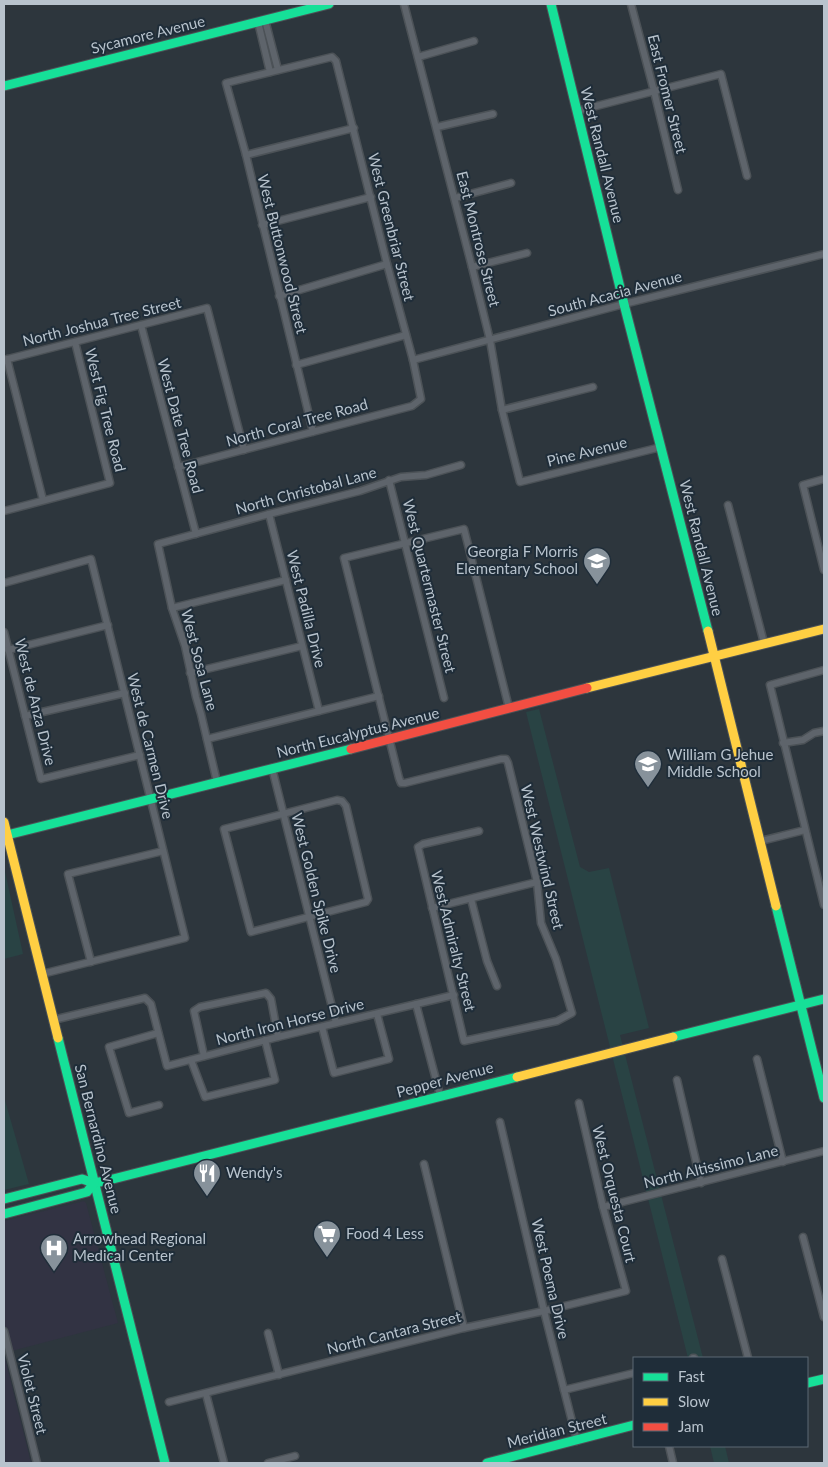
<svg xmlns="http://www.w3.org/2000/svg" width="828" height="1467" font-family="Lato,sans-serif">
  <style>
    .medical { fill: #323343 }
    .green { fill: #294344 }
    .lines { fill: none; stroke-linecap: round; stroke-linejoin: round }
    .street-casing { stroke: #4c5257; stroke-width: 9 }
    .fast-casing { stroke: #4c5257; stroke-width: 11 }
    .slow-casing { stroke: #4c5257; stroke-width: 11 }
    .jam-casing { stroke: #4c5257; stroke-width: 11 }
    .street { stroke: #5e646b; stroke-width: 6 }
    .fast { stroke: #16e098; stroke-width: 9 }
    .slow { stroke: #ffcf43; stroke-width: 9 }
    .jam { stroke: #f24e42; stroke-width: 9 }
    .labels { text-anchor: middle; stroke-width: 4; stroke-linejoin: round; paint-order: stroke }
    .street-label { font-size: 15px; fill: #b8c3cd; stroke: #1f2d39 }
    .poi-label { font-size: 15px; fill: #b8c3cd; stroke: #1f2d39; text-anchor: start }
  </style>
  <rect width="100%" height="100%" fill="#2d363d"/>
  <!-- medical -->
  <g class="medical">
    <path d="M84 1201 86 1203 118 1323 4 1353V1221Z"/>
    <path d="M4 1354 16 1402 31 1463H4Z"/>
  </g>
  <!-- green -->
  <g class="green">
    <path d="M539 709 580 867 589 872 609 868 649 1028 620 1035 703 1358H688L526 712Z"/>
    <path d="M4 867 23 954 4 959Z"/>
    <path d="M4 1097 29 1184 4 1190Z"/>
    <path d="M710 1446H725L729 1463H714Z"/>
  </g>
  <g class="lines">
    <!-- street casing -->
    <g class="street-casing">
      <g id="street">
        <path d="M404 4 472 267 490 340 502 410 520 482 661 447"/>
        <path d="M631 4 654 91 678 190"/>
        <path d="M265 20 278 70"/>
        <path d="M258 22 270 72"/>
        <path d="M418 57 474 41"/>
        <path d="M577 111 721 74 747 176"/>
        <path d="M437 127 493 114"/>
        <path d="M246 155 354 128"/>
        <path d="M455 198 511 183"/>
        <path d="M262 225 371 197"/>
        <path d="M472 267 527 253"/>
        <path d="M279 296 387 264"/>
        <path d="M141 325 196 534"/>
        <path d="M7 359 43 500"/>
        <path d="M4 360 207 308 244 450"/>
        <path d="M413 360 624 304 824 254"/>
        <path d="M296 365 406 335"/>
        <path d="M502 410 593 387"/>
        <path d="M178 467C256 447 334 426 412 406L421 399 413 360 387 264 336 61 332 57 226 83 246 155 313 432"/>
        <path d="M824 479 803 485 824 570"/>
        <path d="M389 480 444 698"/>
        <path d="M728 505 764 643"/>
        <path d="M4 511 110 483 75 342"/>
        <path d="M269 514 319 711"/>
        <path d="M4 583 91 559 185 938 42 974"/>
        <path d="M172 608 286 580"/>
        <path d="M4 632 41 779 140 755"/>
        <path d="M8 650 108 625"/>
        <path d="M824 670 770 685 824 905"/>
        <path d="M190 673 302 646"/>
        <path d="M25 716 125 693"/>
        <path d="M207 739 379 696"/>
        <path d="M783 743 803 740 814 733 824 731"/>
        <path d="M272 768 336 1023"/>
        <path d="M217 782 201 714 196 697 185 646 172 608 158 544 269 514 360 491 401 477 426 475 461 465"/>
        <path d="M337 800 342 801 346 806 368 899 366 902 251 932 224 829Z"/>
        <path d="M479 831 423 844 418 847 464 1041 557 1021 572 1013 556 959 541 923 537 882 508 763 506 759H501L405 783H401L399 778 344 558 464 529 509 708"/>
        <path d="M761 841 805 830"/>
        <path d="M471 899 487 961 497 986"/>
        <path d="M432 908 537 882"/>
        <path d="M91 962 68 874 163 851"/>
        <path d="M416 1004 440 1095"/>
        <path d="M53 1020 145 998 151 1004 167 1066 278 1037 454 995"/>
        <path d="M322 1027 334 1073 389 1059 377 1014"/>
        <path d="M158 1033 109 1047 129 1113 159 1105"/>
        <path d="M204 1056 194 1011 200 1007 266 993 271 999 278 1037"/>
        <path d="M757 1059 783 1162"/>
        <path d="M191 1060 205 1097 275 1080 265 1040"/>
        <path d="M677 1080 701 1183"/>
        <path d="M500 1122 544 1311 577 1441"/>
        <path d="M424 1164 464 1328"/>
        <path d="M603 1207 824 1151"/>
        <path d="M803 1237 824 1317"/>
        <path d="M722 1259 748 1358"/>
        <path d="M4 1331 37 1463"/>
        <path d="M268 1333 279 1375"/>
        <path d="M693 1358H694"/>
        <path d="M564 1390 634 1373"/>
        <path d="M206 1394 224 1463"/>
        <path d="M169 1402 464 1328 544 1311 626 1291 603 1207 579 1103"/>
        <path d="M669 1446 673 1463"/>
        <path d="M268 1463 295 1456"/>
      </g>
    </g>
    <!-- fast casing -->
    <g class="fast-casing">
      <g id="fast">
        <path d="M551 4 624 304 708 631"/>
        <path d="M4 86 329 4"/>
        <path d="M7 835 351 749"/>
        <path d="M776 906 824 1098"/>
        <path d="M673 1037 824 999"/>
        <path d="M58 1038 165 1463"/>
        <path d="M4 1199 82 1179 94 1183 105 1181 517 1077"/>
        <path d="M4 1214 87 1192 94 1183"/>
        <path d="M807 1383 824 1379"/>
        <path d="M487 1463 634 1425"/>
      </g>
    </g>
    <!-- slow casing -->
    <g class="slow-casing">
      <g id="slow">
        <path d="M708 631 776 906"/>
        <path d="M587 688 824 629"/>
        <path d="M4 822 58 1038"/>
        <path d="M517 1077 673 1037"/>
      </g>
    </g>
    <!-- jam casing -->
    <g class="jam-casing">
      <path id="jam" d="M351 749 587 688"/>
    </g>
    <!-- street -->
    <use href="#street" class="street"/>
    <!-- fast -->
    <use href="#fast" class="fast"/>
    <!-- slow -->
    <use href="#slow" class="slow"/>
    <!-- jam -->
    <use href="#jam" class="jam"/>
  </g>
  <!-- icons -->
  <defs>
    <g id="school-pin" transform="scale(1.4375)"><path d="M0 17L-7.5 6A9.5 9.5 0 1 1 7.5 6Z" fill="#87929b" stroke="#1f2d39"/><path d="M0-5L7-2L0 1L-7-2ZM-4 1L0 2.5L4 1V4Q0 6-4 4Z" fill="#fff"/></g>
    <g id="restaurant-pin" transform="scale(1.4375)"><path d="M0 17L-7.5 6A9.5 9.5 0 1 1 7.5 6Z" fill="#87929b" stroke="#1f2d39"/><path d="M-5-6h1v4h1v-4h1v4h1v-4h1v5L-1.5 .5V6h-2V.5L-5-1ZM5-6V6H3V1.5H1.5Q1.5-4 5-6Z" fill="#fff"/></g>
    <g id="supermarket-pin" transform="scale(1.4375)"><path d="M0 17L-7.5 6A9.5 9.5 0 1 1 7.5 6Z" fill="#87929b" stroke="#1f2d39"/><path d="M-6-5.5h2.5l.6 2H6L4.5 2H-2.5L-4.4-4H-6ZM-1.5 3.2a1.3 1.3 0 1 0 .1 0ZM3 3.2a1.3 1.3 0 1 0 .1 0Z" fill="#fff"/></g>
    <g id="hospital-pin" transform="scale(1.4375)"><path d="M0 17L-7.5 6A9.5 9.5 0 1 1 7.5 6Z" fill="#87929b" stroke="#1f2d39"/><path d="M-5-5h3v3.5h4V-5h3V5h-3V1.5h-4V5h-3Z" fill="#fff"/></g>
  </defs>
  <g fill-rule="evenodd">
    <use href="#school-pin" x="597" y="561"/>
    <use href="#school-pin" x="648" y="764"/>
    <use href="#restaurant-pin" x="207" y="1173"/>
    <use href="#supermarket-pin" x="327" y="1234"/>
    <use href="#hospital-pin" x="54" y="1248"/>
  </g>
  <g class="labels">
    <!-- street labels -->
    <g class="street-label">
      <text transform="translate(148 35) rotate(-14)" y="5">Sycamore Avenue</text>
      <text transform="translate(667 94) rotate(76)" y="5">East Fromer Street</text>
      <text transform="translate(602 155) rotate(76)" y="5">West Randall Avenue</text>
      <text transform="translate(391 227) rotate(76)" y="5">West Greenbriar Street</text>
      <text transform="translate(478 239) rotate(76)" y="5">East Montrose Street</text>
      <text transform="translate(282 254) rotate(76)" y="5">West Buttonwood Street</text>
      <text transform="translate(615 294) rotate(-15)" y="5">South Acacia Avenue</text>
      <text transform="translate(102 322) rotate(-14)" y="5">North Joshua Tree Street</text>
      <text transform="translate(105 410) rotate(76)" y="5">West Fig Tree Road</text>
      <text transform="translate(297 423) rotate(-15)" y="5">North Coral Tree Road</text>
      <text transform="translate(180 426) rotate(75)" y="5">West Date Tree Road</text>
      <text transform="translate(587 452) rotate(-14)" y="5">Pine Avenue</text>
      <text transform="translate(306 491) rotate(-15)" y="5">North Christobal Lane</text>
      <text transform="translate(701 548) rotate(76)" y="5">West Randall Avenue</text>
      <text transform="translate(429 586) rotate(76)" y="5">West Quartermaster Street</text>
      <text transform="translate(306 609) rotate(76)" y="5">West Padilla Drive</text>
      <text transform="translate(199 660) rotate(75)" y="5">West Sosa Lane</text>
      <text transform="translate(35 702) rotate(76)" y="5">West de Anza Drive</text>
      <text transform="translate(358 733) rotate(-14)" y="5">North Eucalyptus Avenue</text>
      <text transform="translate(150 746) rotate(76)" y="5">West de Carmen Drive</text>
      <text transform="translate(542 857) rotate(77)" y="5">West Westwind Street</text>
      <text transform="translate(316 893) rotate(76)" y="5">West Golden Spike Drive</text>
      <text transform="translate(453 941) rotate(76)" y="5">West Admiralty Street</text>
      <text transform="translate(290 1022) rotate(-14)" y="5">North Iron Horse Drive</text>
      <text transform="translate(445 1080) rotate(-15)" y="5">Pepper Avenue</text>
      <text transform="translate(98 1139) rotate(76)" y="5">San Bernardino Avenue</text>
      <text transform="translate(711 1167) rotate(-14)" y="5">North Altissimo Lane</text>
      <text transform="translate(614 1194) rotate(76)" y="5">West Orquesta Court</text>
      <text transform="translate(550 1279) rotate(77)" y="5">West Poema Drive</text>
      <text transform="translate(394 1333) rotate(-14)" y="5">North Cantara Street</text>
      <text transform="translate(32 1394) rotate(76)" y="5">Violet Street</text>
      <text transform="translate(557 1431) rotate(-14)" y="5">Meridian Street</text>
    </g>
    <!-- poi labels -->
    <g class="poi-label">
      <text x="578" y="557" text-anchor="end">Georgia F Morris<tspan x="578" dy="17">Elementary School</tspan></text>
      <text x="667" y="760">William G Jehue<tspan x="667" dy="17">Middle School</tspan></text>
      <text x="226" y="1178">Wendy's</text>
      <text x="346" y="1239">Food 4 Less</text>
      <text x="73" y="1244">Arrowhead Regional<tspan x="73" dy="17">Medical Center</tspan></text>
    </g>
  </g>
  <!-- border -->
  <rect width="828" height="1467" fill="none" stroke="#b8c3cd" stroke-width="10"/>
  <!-- legend -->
  <rect x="633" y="1357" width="175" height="90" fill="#1f2d39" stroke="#5c6974"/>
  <rect x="643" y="1373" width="25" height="8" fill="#16e098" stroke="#5c6974"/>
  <text x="678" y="1382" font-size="15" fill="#b8c3cd">Fast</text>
  <rect x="643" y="1398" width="25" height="8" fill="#ffcf43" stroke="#5c6974"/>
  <text x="678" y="1407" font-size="15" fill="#b8c3cd">Slow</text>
  <rect x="643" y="1423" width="25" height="8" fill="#f24e42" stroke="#5c6974"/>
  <text x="678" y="1432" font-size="15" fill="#b8c3cd">Jam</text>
</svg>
